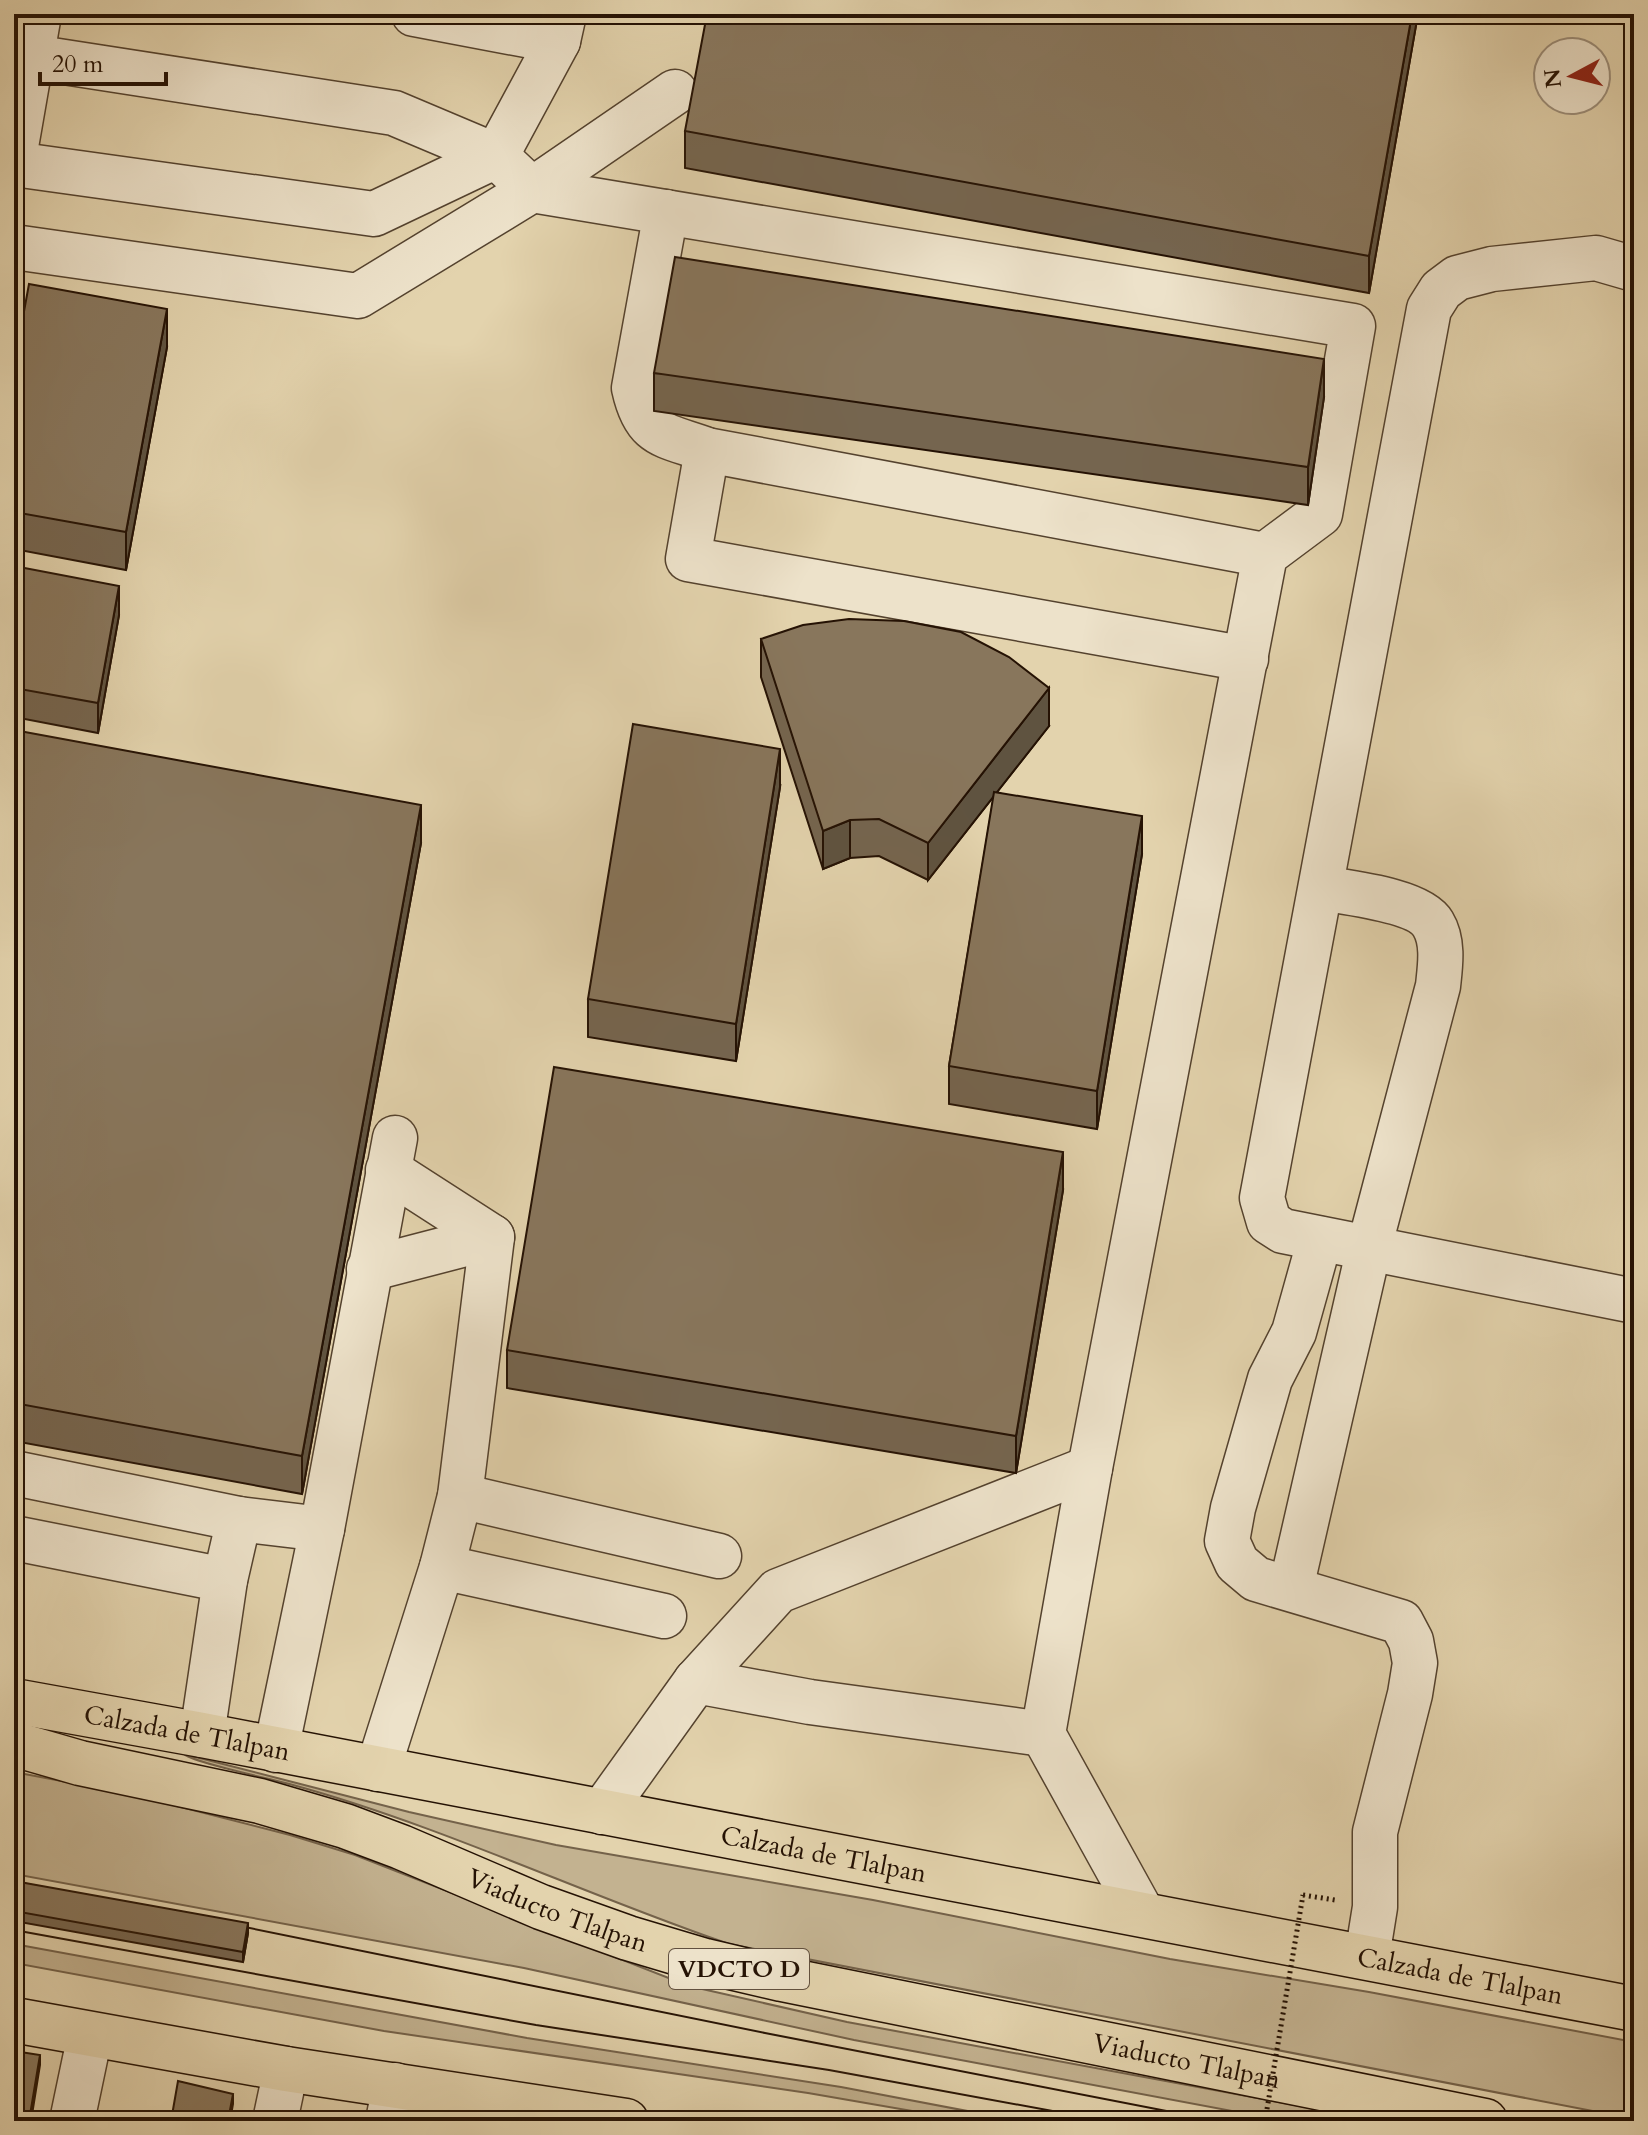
<svg xmlns="http://www.w3.org/2000/svg" width="1648" height="2135" font-family="Cardo,serif">
  <style>
    .green { fill: #c3b290; stroke: #74624a; stroke-width: 2 }
    .lines { fill: none; stroke-linecap: round; stroke-linejoin: round }
    .minor-casing { stroke: #54422e; stroke-width: 47 }
    .major-casing { stroke: #251204; stroke-width: 47 }
    .highway-casing { stroke: #251204; stroke-width: 47 }
    .path { stroke: #251204; stroke-width: 5; stroke-dasharray: 2 4; stroke-linecap: butt }
    .minor { stroke: #ede2ca; stroke-width: 44 }
    .major { stroke: #e3d3ad; stroke-width: 44 }
    .highway { stroke: #e3d3ad; stroke-width: 44 }
    .tram { stroke: #251204; stroke-width: 2 }
    .path-bridge { stroke: #251204; stroke-width: 5; stroke-dasharray: 2 4; stroke-linecap: butt }
    .wall { fill: #75654f; stroke: #251204; stroke-width: 2 }
    .shaded-wall { fill: #5f5340; stroke: #251204; stroke-width: 2 }
    .building { fill: #88765c; stroke: #251204; stroke-width: 2 }
    .labels { text-anchor: middle; stroke-width: 8; stroke-linejoin: round; paint-order: stroke }
    .shield { fill: #ede2ca; stroke: #61503f; stroke-width: 2 }
    .shield-label { font-size: 24px; font-weight: bold; fill: #251204 }
    .street-label { font-size: 26px; fill: #251204; stroke: #ede2ca }
  </style>
  <rect width="100%" height="100%" fill="#e3d3ad"/>
  <filter id="stains"><feTurbulence type="fractalNoise" baseFrequency=".0025" numOctaves="4"/><feColorMatrix values="0 0 0 0 .2 0 0 0 0 .09 0 0 0 0 .02 0 0 0 .5 -.17"/></filter>
  <radialGradient id="worn" r=".72"><stop offset=".6" stop-color="#630" stop-opacity="0"/><stop offset="1" stop-color="#630" stop-opacity=".3"/></radialGradient>
  <!-- green -->
  <g class="green">
    <path d="M184 1754 409 1812 556 1845 873 1900 1170 1959 1369 1992 1634 2042V2119L729 1944C583 1894 442 1826 293 1785 272 1779 194 1763 184 1754Z"/>
    <path d="M14 1772 130 1794 290 1835 355 1855 689 1986 847 2022 1381 2121H1285L854 2040 524 1968 14 1874Z"/>
    <path d="M14 1944 527 2038 841 2087 1020 2121H970L808 2093 384 2031 14 1963Z"/>
  </g>
  <g class="lines">
    <!-- minor casing -->
    <g class="minor-casing">
      <g id="minor">
        <path d="M414 14 558 41"/>
        <path d="M32 57 394 113 496 156 558 41 564 14"/>
        <path d="M14 158 39 14"/>
        <path d="M14 164 374 214 496 156 532 190 1353 326 1320 514 1265 555 1090 1468 1043 1734 1142 1913"/>
        <path d="M666 212 634 388C645 438 664 434 707 450"/>
        <path d="M14 247 358 296 532 190 675 92"/>
        <path d="M1634 269 1596 258 1492 269 1457 278 1441 290 1429 309 1262 1198 1269 1222 1283 1231 1634 1301"/>
        <path d="M1246 659 688 559 707 450 1265 555"/>
        <path d="M1320 1239 1294 1332 1270 1379 1233 1508 1227 1541 1237 1563 1256 1579 1401 1622 1411 1641 1415 1663 1410 1694 1375 1832V1907L1367 1957"/>
        <path d="M369 1269 492 1237"/>
        <path d="M14 1473 239 1519"/>
        <path d="M460 1496 719 1556"/>
        <path d="M14 1538 225 1580"/>
        <path d="M442 1567 664 1616"/>
        <path d="M1291 1588 1369 1248 1438 986C1440 967 1444 942 1433 924 1419 900 1348 893 1321 888"/>
        <path d="M1043 1734 810 1702 696 1681 778 1591 1090 1468"/>
        <path d="M202 1735 225 1580 239 1519 322 1529"/>
        <path d="M276 1750 322 1529 395 1138"/>
        <path d="M378 1769 442 1567 460 1496 492 1237 388 1170"/>
        <path d="M602 1812 696 1681"/>
        <path d="M72 2121 90 2035"/>
        <path d="M275 2121 286 2069"/>
        <path d="M388 2121 395 2085"/>
      </g>
    </g>
    <!-- major casing -->
    <g class="major-casing">
      <g id="major">
        <path id="s1" d="M14 1701 202 1735 1634 2009"/>
      </g>
    </g>
    <!-- highway casing -->
    <g class="highway-casing">
      <g id="highway">
        <path id="s2" d="M14 1744 80 1763 260 1801 345 1826 401 1847 541 1907 628 1938 705 1961 782 1979 1485 2121"/>
        <path d="M14 2020 286 2069 626 2121"/>
      </g>
    </g>
    <!-- path -->
    <path class="path" d="M1303 1895 1335 1900"/>
    <!-- minor -->
    <use href="#minor" class="minor"/>
    <!-- major -->
    <use href="#major" class="major"/>
    <!-- highway -->
    <use href="#highway" class="highway"/>
    <!-- tram -->
    <g class="tram">
      <path d="M225 1923 765 2033 1218 2121"/>
      <path d="M14 1930 536 2025 829 2070 1107 2121"/>
    </g>
    <!-- path-bridge -->
    <path class="path-bridge" d="M1265 2121 1303 1895"/>
  </g>
  <!-- wall -->
  <g class="wall">
    <path d="M1418 14 1369 293 685 168V131Z"/>
    <path d="M167 347 126 570 14 549V366Z"/>
    <path d="M654 373 1324 397 1308 505 654 411Z"/>
    <path d="M14 566 119 615 98 733 14 717Z"/>
    <path d="M761 639 1049 726 997 792 1142 854 1097 1129 949 1104V1066L994 796 928 880 879 856 850 858 823 869 761 677Z"/>
    <path d="M14 730 421 843 302 1494 14 1441Z"/>
    <path d="M780 787 736 1061 588 1037V999Z"/>
    <path d="M1063 1190 1016 1473 507 1388V1350Z"/>
    <path d="M14 1881 248 1933 243 1962 14 1921Z"/>
  </g>
  <!-- shaded-wall -->
  <g class="shaded-wall">
    <path d="M1412 14H1418L1369 293V256Z"/>
    <path d="M167 309V347L126 570V532Z"/>
    <path d="M1324 359V397L1308 505V467Z"/>
    <path d="M119 586V615L98 733V703Z"/>
    <path d="M1049 688V726L928 880V843Z"/>
    <path d="M780 749V787L736 1061V1024Z"/>
    <path d="M421 805V843L302 1494V1456Z"/>
    <path d="M1142 816V854L1097 1129V1091Z"/>
    <path d="M850 820V858L823 869V831Z"/>
    <path d="M1063 1152V1190L1016 1473V1436Z"/>
    <path d="M248 1923V1933L243 1962V1952Z"/>
    <path d="M40 2055V2065L31 2121H29Z"/>
    <path d="M233 2094V2104L230 2121H228Z"/>
  </g>
  <!-- building -->
  <g class="building">
    <path d="M707 14H1412L1369 256 685 131Z"/>
    <path d="M675 257 1324 359 1308 467 654 373Z"/>
    <path d="M29 284 167 309 126 532 14 512V366Z"/>
    <path d="M14 566 119 586 98 703 14 688Z"/>
    <path d="M849 619 904 621 961 632 1009 657 1049 688 928 843 879 819 850 820 823 831 761 639 803 625Z"/>
    <path d="M633 724 780 749 736 1024 588 999Z"/>
    <path d="M14 730 421 805 302 1456 14 1403Z"/>
    <path d="M994 792 1142 816 1097 1091 949 1066Z"/>
    <path d="M554 1067 1063 1152 1016 1436 507 1350Z"/>
    <path d="M14 1881 248 1923 243 1952 14 1911Z"/>
    <path d="M14 2051 40 2055 29 2121H14Z"/>
    <path d="M178 2081 233 2094 228 2121H171Z"/>
  </g>
  <g class="labels">
    <!-- shield labels -->
    <rect class="shield" x="669" y="1949" width="140" height="40" rx="6"/>
    <g class="shield-label">
      <text x="739" y="1977">VDCTO D</text>
    </g>
    <!-- street labels -->
    <g class="street-label">
      <text dy="9" stroke="none"><textPath href="#s1" startOffset="176">Calzada de Tlalpan</textPath></text>
      <text dy="9" stroke="none"><textPath href="#s1" startOffset="824">Calzada de Tlalpan</textPath></text>
      <text dy="9" stroke="none"><textPath href="#s2" startOffset="570">Viaducto Tlalpan</textPath></text>
      <text dy="9" stroke="none"><textPath href="#s1" startOffset="1472">Calzada de Tlalpan</textPath></text>
      <text dy="9" stroke="none"><textPath href="#s2" startOffset="1218">Viaducto Tlalpan</textPath></text>
    </g>
  </g>
  <!-- margin -->
  <rect width="1648" height="2135" fill="none" stroke="#e3d3ad" stroke-width="48"/>
  <rect x="16" y="16" width="1616" height="2103" fill="none" stroke="#251204" stroke-width="4"/>
  <rect x="24" y="24" width="1600" height="2087" fill="none" stroke="#251204" stroke-width="2"/>
  <!-- north arrow -->
  <g transform="translate(1572 76) rotate(263)"><circle r="38" fill="#ede2ca" stroke="#9d8f7b" stroke-width="2"/>
  <path d="M0-6L14 30L0 20L-14 30Z" fill="#8f2418"/>
  <text y="-12" font-size="22" font-weight="bold" text-anchor="middle" fill="#251204">N</text>
  </g>
  <!-- scale -->
  <path d="M40 72v12h126v-12" fill="none" stroke="#251204" stroke-width="4"/>
  <text x="52" y="72" font-size="24" fill="#251204" stroke="#ede2ca" stroke-width="6" paint-order="stroke">20 m</text>
  <rect width="100%" height="100%" filter="url(#stains)"/>
  <rect width="100%" height="100%" fill="url(#worn)"/>
</svg>
